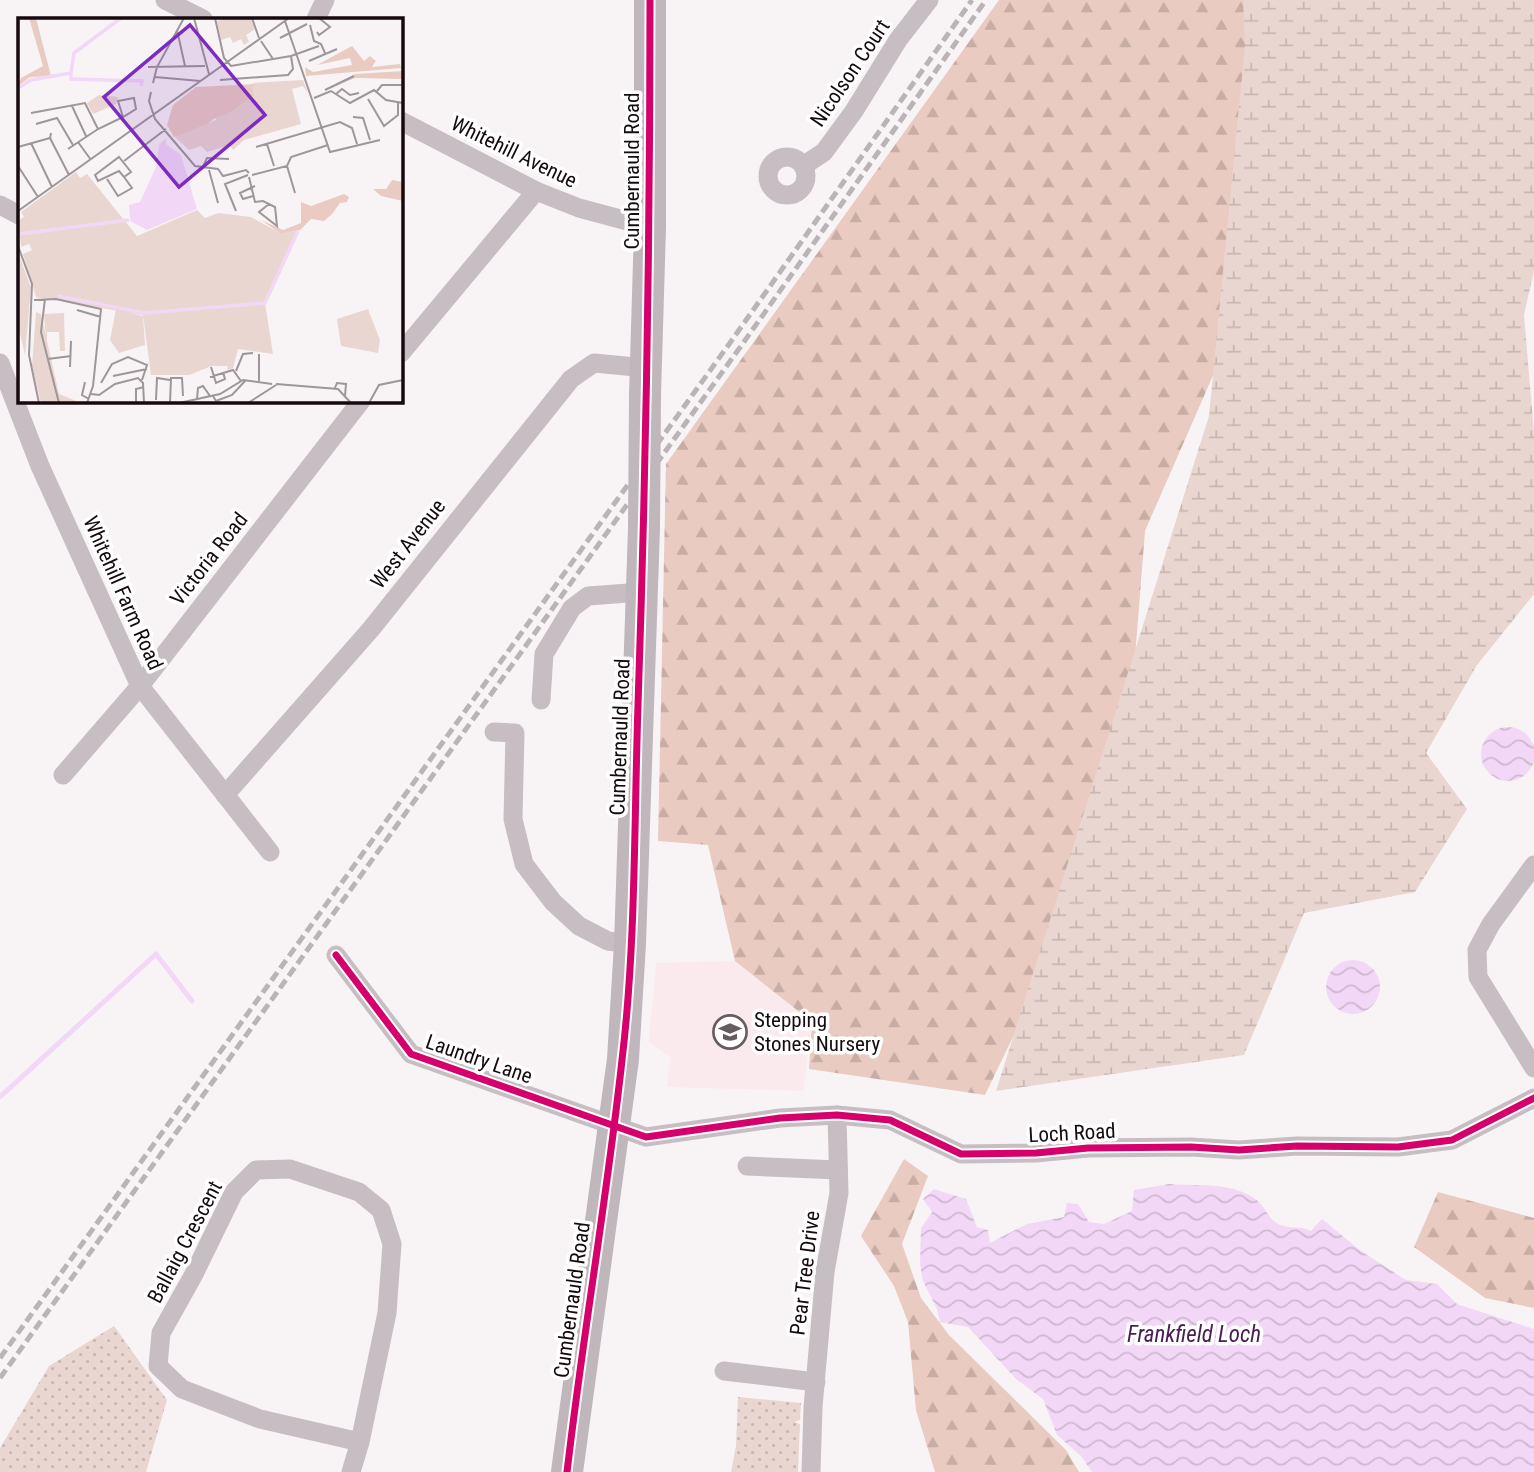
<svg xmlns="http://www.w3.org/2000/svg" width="1534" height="1472" font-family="'Roboto Condensed',sans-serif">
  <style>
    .built { fill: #fae9ed }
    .forest { fill: url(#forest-firs) }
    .wetland { fill: url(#wetland-marsh) }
    .park { fill: url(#park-dots) }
    .water { fill: url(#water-waves) }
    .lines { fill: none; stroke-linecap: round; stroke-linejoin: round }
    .stream { stroke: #f2d8f6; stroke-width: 5 }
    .minor { stroke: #c6bec3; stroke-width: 19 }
    .primary { stroke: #c0b7bc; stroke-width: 32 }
    .rail { stroke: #bab4b7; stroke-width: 5; stroke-dasharray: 10 5; stroke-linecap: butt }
    .primary-bridge { stroke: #c0b7bc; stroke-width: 32 }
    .cycleway-casing { stroke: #fff; stroke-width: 11 }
    .cycleway { stroke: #d6006c; stroke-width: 7 }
    .labels { text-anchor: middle; stroke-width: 7; stroke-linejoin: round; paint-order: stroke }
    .street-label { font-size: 21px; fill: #160a0e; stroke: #fff }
    .poi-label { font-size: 21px; fill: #160a0e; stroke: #fff; text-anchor: start }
    .water-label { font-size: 23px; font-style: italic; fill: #4a2053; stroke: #fff }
    .inset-river { fill: none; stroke: #f2d8f6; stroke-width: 3.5 }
    .inset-road { fill: none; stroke: #9e9699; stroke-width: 2 }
    .view { fill: #7b2cbf; fill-opacity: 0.15; stroke: #7b2cbf; stroke-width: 3.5 }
    .inset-edge { fill: none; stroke: #160a0e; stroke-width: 3.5 }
  </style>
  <defs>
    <pattern id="forest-firs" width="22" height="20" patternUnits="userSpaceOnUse" patternTransform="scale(1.75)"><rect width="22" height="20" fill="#eacbc1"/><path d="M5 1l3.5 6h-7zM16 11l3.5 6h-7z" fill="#c8ada5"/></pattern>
    <pattern id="wetland-marsh" width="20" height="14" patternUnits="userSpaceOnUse" patternTransform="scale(1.75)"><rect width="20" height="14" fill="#ead6d0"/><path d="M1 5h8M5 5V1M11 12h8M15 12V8" fill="none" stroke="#c8b6b1"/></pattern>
    <pattern id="park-dots" width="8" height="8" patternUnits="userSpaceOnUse" patternTransform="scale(1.75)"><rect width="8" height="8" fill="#ead6d0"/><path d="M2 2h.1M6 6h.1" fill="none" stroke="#c8b6b1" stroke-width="1.8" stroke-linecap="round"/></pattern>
    <pattern id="water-waves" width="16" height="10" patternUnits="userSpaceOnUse" patternTransform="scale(1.75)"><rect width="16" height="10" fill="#f2d8f6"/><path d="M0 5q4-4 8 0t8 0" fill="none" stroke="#cfb8d2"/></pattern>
  </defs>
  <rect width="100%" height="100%" fill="#f8f4f5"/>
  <!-- built -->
  <path class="built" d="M735 961 812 1022 803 1091 667 1087 670 1057 649 1042 656 963Z"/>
  <!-- forest -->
  <g class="forest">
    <path d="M999 0H1294L1267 252 1145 531 1123 809 985 1095 809 1069 812 1022 735 961 708 845 658 841 666 464Z"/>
    <path d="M904 1159 928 1176 902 1244 921 1298 949 1335 1066 1450 1079 1472H935L916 1410 908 1322 894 1286 861 1236Z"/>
    <path d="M1438 1192 1534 1218V1308L1485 1298 1414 1247Z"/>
  </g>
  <!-- wetland -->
  <path class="wetland" d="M1243 0H1534V271L1524 315 1534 433V594L1477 665 1426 753 1467 809 1415 892 1304 913 1244 1055 996 1091 1209 416 1245 45Z"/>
  <!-- park -->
  <g class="park">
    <path d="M114 1326 167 1400 146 1472H0V1448L49 1366Z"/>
    <path d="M738 1397 801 1403 800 1420 794 1422 800 1424 798 1472H731L736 1446Z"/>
  </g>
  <!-- water -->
  <g class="water">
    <circle cx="1508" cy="754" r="27"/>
    <circle cx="1353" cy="987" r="27"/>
    <path d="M1169 1184C1195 1186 1231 1182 1254 1198 1263 1203 1267 1216 1275 1222 1286 1230 1301 1225 1311 1231L1322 1219 1361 1251 1406 1280 1437 1284 1457 1304 1534 1329V1472H1092L1081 1456 1057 1435 1043 1399 1016 1379 968 1327 940 1322 937 1309 923 1281 920 1264 921 1228 932 1212 923 1199 934 1189 966 1199 977 1227 988 1230 990 1243 1027 1224 1064 1217 1067 1203 1078 1204 1089 1222 1104 1224 1132 1211 1134 1190Z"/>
  </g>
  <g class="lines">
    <!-- stream -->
    <path class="stream" d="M0 1097 156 954 192 1001"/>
    <!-- minor -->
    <g class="minor">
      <path d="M165 0 203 19"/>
      <path d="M316 19 325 0"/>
      <path d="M401 121 536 191 579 208 650 227"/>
      <circle cx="787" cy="176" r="19"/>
      <path d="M803 166 824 152 854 111 898 40 929 0"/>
      <path d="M0 205 19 215"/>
      <path d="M401 353 536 191"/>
      <path d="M0 363 40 466 140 686 270 852"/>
      <path d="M541 700 544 654 572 608 588 596 642 592"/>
      <path d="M494 732 515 733 513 819 524 864 553 902 579 926 608 941 630 944"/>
      <path d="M63 775 140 686 361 401"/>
      <path d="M225 795 371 629 571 379 594 363 646 368"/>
      <path d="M1534 865 1491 924 1477 950 1478 977 1534 1068"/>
      <path d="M336 955 411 1054 646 1137 780 1118 837 1115 890 1120 961 1154 1036 1153 1088 1148 1191 1147 1239 1150 1297 1146 1398 1147 1452 1140 1534 1098"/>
      <path d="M747 1166 838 1170"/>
      <path d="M724 1371 816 1382"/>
      <path d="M351 1472 360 1442 387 1313 392 1244 381 1210 359 1192 290 1169 256 1170 234 1192 194 1274 161 1333 158 1366 182 1389 260 1419 360 1442"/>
      <path d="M811 1472 813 1407 825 1272 839 1193 837 1115"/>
    </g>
    <!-- primary -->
    <g class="primary">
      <path d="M645 396 650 227V0"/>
      <path d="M567 1472 623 1059 630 944 644 528"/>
    </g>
    <!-- rail -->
    <g class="rail">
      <path d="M0 1358 732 340 972 0"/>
      <path d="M0 1378 741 346 986 0"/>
    </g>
    <!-- primary-bridge -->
    <path class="primary-bridge" d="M644 528 645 396"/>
    <!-- cycleway casing -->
    <g class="cycleway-casing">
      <g id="cycleway">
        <path d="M336 955 411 1054 646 1137 780 1118 837 1115 890 1120 961 1154 1036 1153 1088 1148 1191 1147 1239 1150 1297 1146 1398 1147 1452 1140 1534 1098"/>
        <path d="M567 1472C583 1334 607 1198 622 1060 636 943 634 823 638 705 646 470 650 235 650 0"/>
      </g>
    </g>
    <!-- cycleway -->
    <use href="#cycleway" class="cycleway"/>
  </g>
  <!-- icons -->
  <defs>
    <g id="school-ring" transform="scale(1.75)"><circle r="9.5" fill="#fff" stroke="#655c5f" stroke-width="1.5"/><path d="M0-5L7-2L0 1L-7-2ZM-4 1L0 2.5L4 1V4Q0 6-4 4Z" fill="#655c5f"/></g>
  </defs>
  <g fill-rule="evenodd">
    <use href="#school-ring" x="730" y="1032"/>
  </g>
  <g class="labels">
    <!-- street labels -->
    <g class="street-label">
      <text transform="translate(850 73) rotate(-56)" y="7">Nicolson Court</text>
      <text transform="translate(514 152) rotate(26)" y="7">Whitehill Avenue</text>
      <text transform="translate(632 171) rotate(-90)" y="7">Cumbernauld Road</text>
      <text transform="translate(408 544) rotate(-52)" y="7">West Avenue</text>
      <text transform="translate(209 559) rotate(-52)" y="7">Victoria Road</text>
      <text transform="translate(123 593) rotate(66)" y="7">Whitehill Farm Road</text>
      <text transform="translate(620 737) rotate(-88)" y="7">Cumbernauld Road</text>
      <text transform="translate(479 1059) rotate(19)" y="7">Laundry Lane</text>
      <text transform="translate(1072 1133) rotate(-3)" y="7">Loch Road</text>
      <text transform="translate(185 1242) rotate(-62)" y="7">Ballaig Crescent</text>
      <text transform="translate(805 1273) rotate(-83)" y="7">Pear Tree Drive</text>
      <text transform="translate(572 1300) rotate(-82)" y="7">Cumbernauld Road</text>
    </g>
    <!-- poi labels -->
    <g class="poi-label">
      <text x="754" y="1027">Stepping<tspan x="754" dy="24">Stones Nursery</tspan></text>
    </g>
    <!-- water labels -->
    <g class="water-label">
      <text x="1194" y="1342">Frankfield Loch</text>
    </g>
  </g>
  <!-- overview -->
  <g transform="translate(18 18)">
    <rect width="385" height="385" fill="#f8f4f5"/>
    <path d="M285 62 290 75 285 68 274 71 283 106 226 122 215 132 197 100 220 94 237 66 233 65ZM98 291 125 298 127 327 101 335 92 322ZM350 291 362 322 360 335 323 328 319 301Z" fill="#ead6d0"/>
    <path d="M11 0H18L33 58 12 59 0 68 3 60 25 48ZM334 28 346 43 352 38 358 43 354 49 382 46 383 50 288 58 287 49 295 54 334 47 332 40 299 47ZM385 53V61L337 60 311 71 337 56ZM237 66 239 75 220 94 197 100 180 113 156 119 149 107 155 87 178 69ZM374 162 385 164V183L363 178 355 171H368ZM326 176 331 179 329 184 322 185 314 196 306 203 293 201 282 212 263 216 243 202 265 212 283 205V184L293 188Z" fill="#eacbc1"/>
    <path d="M259 65 265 71 251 100 214 126 189 134 183 128 171 132 157 119 207 98 236 77 234 68Z" fill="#ead6d0"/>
    <path d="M211 0H233L237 11 228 17 231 24 226 27 223 21 215 25 212 19 203 22 199 3ZM81 77 100 79 98 86 75 96 69 85ZM58 154 62 160 69 156 119 218 179 192 187 200 200 195 233 199 262 215 280 213 247 285 255 336 220 331 215 350 210 352 209 348H194L171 357H133L125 297 18 279 5 236 14 232 11 226 3 229 0 203 6 199 3 194ZM0 234 13 270 7 337 0 307ZM18 294 23 296 41 376 63 385H23L14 348ZM46 295 47 333H42L41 314H29V336L26 296Z" fill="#ead6d0"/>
    <path d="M70 169 77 177 73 186 52 190 43 185 46 173ZM19 191a9 9 0 1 1 18 0a9 9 0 1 1-18 0ZM55 224H68L69 248 56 249ZM41 225H53L55 249 42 250Z" fill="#ead6d0"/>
    <path d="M148 120V126L163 137 179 191 129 212 112 203 111 187 122 184 138 149 141 127Z" fill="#f2d8f6"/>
    <path class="inset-river" d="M53 57V61L124 63 123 68M0 70 13 62 53 55 56 35 103 0M0 216 111 202M40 278 127 295 247 285 280 213"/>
    <path class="inset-road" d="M176 0 191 56M197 0 206 40 213 48 273 38 301 28M234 0 241 20M267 3 312 134 362 122M292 7 296 23 303 26 307 35M159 12 167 48M299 14 301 17 312 9 301 0M262 20 289 6M243 23 255 41M291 43 319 31M130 49 187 48M137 59 182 63M202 62 270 57 275 51 273 38M135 65 139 49 166 0M307 72 336 58M359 73 364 67H385M133 74 131 83 137 101 177 148 200 151 205 158 228 152 231 155M318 76 324 71 332 77 341 75M296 80 313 73 332 85 356 72 368 82 385 85M350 81 366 108 380 97V85M54 88 68 118M13 95 67 85 80 111M335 99 345 100 352 122M18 106 39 100 55 127M33 115 32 120 51 157M60 124 73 142M13 125 34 169M249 126 256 148M0 129 32 120M238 129 322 104 334 110 339 126M50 131 80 111 105 99 118 91 116 80 100 83 105 99M101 139 113 154 106 159 101 153 80 163 77 157ZM106 143 148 111M0 148 20 179M269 148 277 175M184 151 189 140 211 141M191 152 200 185M234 157 269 148 273 139 310 127M231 159 237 184 245 183 257 189 259 208 241 194 251 186M89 161 100 178 114 170 106 159M235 178 225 181 222 175 237 168M0 193 271 0M218 193 207 166 230 157M0 228 14 266 11 337 21 385M27 281 23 314 41 385M16 282 38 281 83 291 75 368 69 385M59 292 83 299M241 336V363M30 341 53 338M52 349 53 323M193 349 198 365 207 361 205 354M218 353 225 336 235 335M95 358 129 351M192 359 215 352 223 363M67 364 64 377 71 381M83 365 94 346 110 339 129 347 124 362M258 366 320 371 333 385M317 370 319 365 328 366 327 378M73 376 81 377 97 366 120 360 125 365 126 385M195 378 198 383 214 377 228 362M179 381 180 370 185 368 192 378M138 382 139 360 152 362M118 385V371L126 369M152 385 153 360H164L165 378M161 385 202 376 225 362 254 366M230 385 258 367M351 385 361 367 385 362"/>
    <path class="view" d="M172 7 247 97 161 169 86 79Z"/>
    <rect width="385" height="385" class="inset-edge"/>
  </g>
</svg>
